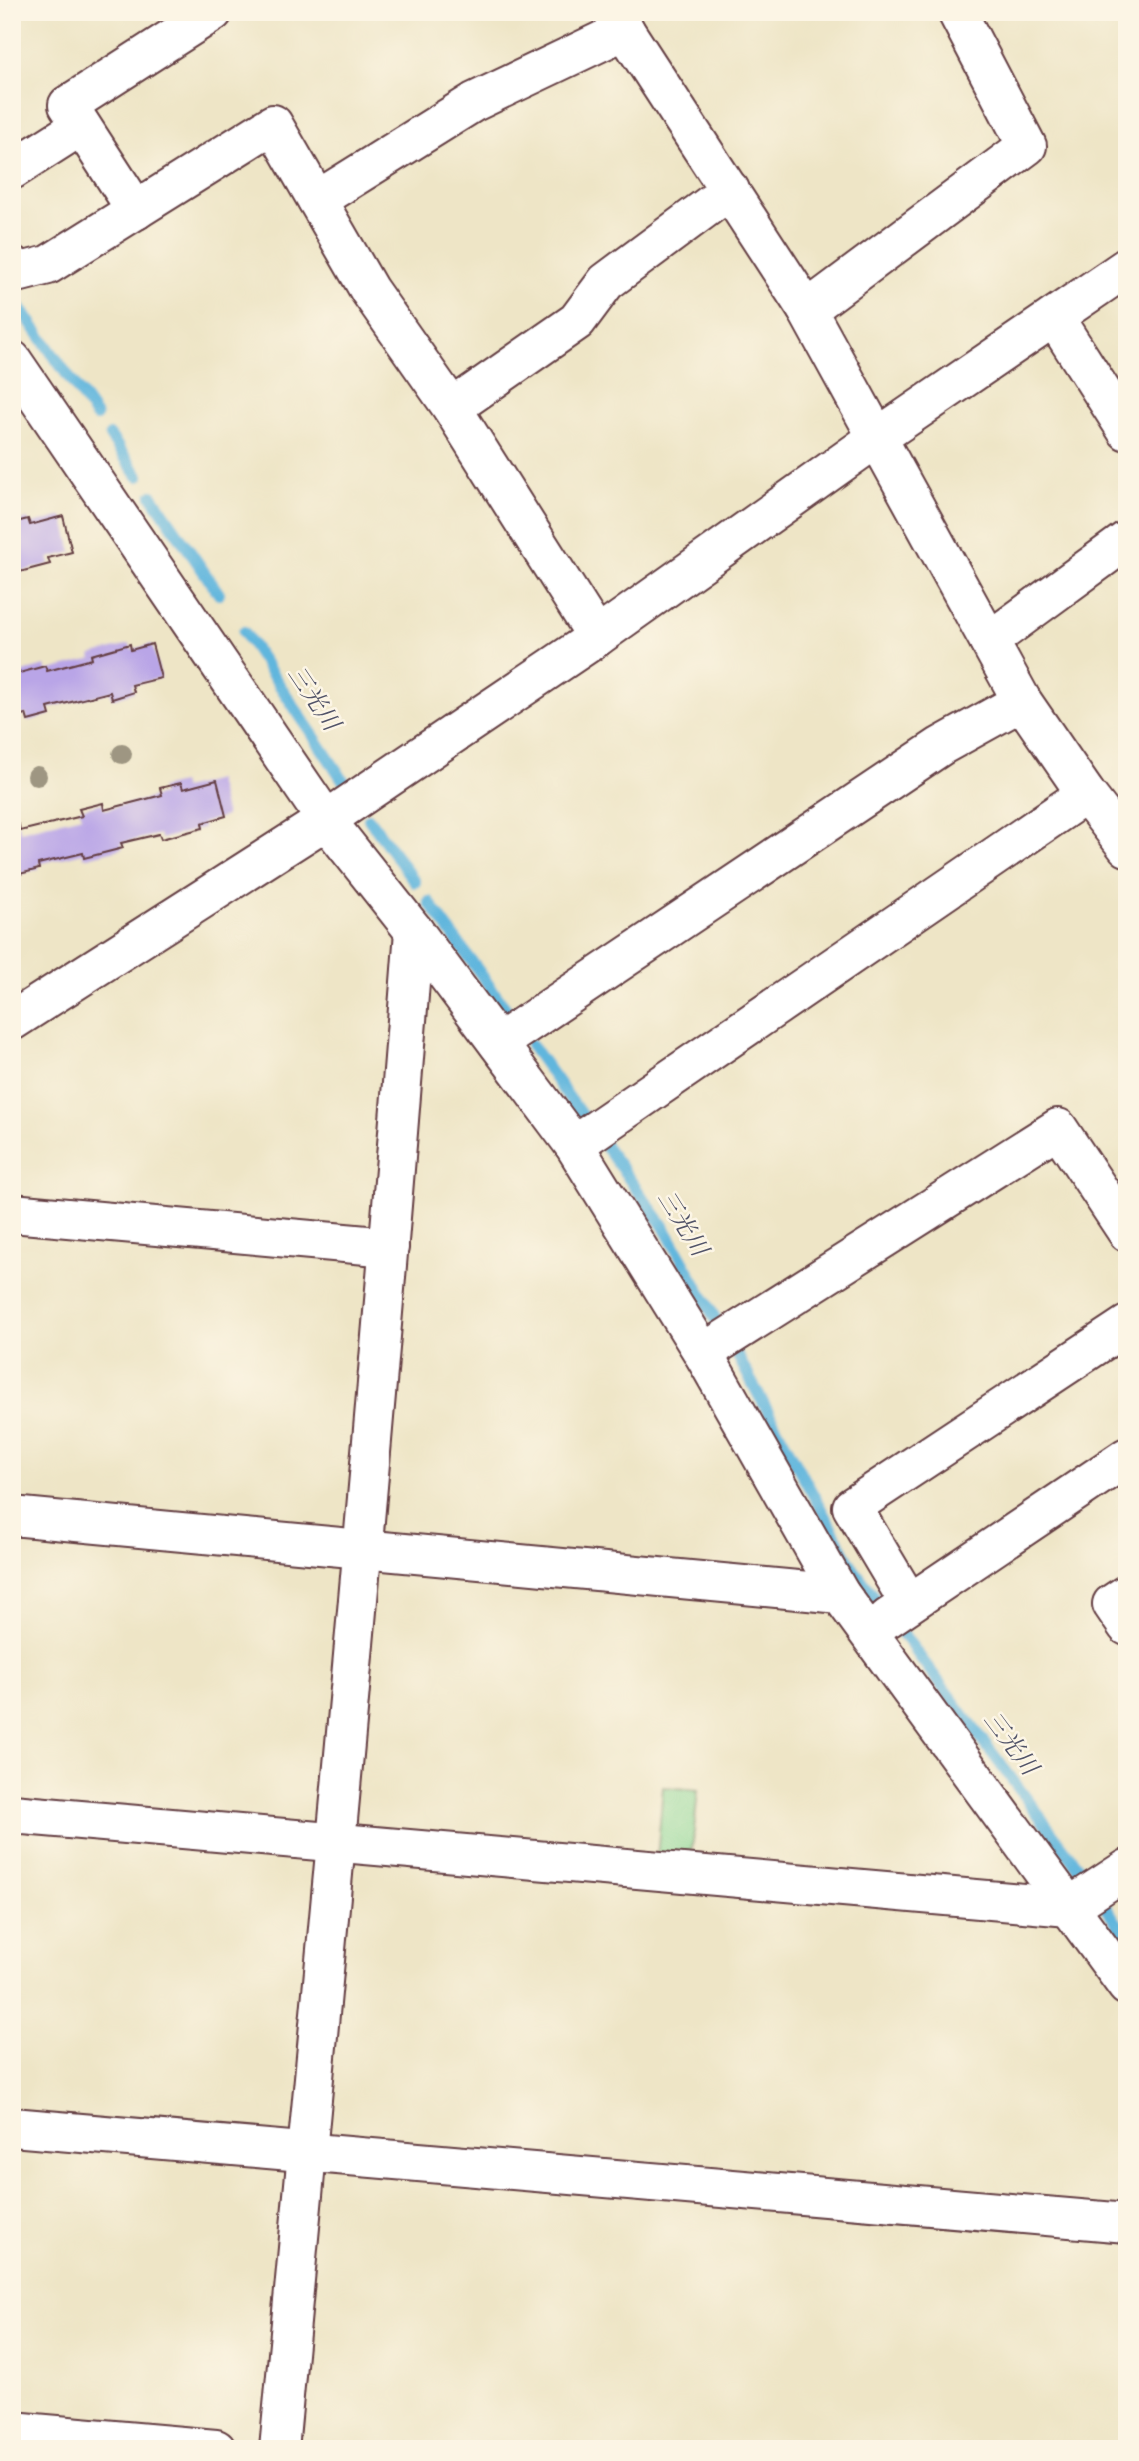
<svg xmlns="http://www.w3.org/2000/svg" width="1139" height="2461" font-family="'IM FELL Double Pica','Noto Serif JP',serif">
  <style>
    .green { fill: #89d592; stroke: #6a7a5e; stroke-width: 2 }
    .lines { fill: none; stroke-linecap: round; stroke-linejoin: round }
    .stream { stroke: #61b6dd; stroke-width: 12 }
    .building { fill: #b9a5e7 }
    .street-casing { stroke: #633d42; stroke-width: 42 }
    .street { stroke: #fff; stroke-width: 38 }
    .tree { fill: #9e9682 }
    .labels { text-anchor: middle; stroke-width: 5; stroke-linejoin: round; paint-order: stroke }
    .water-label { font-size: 24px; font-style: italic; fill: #525469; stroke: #fcf5e5 }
  </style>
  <rect width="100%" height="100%" fill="#fcf5e5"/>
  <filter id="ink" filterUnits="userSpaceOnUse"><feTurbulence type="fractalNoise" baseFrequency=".0143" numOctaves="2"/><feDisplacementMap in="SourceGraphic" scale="14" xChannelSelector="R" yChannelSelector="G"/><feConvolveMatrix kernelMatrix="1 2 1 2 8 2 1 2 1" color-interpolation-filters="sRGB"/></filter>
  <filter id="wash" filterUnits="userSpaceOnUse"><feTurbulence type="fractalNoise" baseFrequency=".00686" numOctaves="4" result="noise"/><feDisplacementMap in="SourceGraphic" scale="28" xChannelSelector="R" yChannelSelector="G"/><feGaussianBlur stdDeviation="1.57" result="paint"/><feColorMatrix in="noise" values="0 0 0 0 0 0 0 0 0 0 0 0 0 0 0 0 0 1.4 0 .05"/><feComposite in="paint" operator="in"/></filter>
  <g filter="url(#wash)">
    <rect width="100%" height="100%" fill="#eee5c6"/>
    <!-- green -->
    <path class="green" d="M663 1787 698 1790 691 1861 657 1858Z"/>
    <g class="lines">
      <!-- stream -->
      <g class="stream">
        <path d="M12 296 96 416"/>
        <path d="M110 436 138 476"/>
        <path d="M152 496 219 594"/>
        <path d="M244 632 349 789"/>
        <path d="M369 819 415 882"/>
        <path d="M429 902 513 1019"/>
        <path d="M531 1045 585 1120"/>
        <path d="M603 1143 664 1227 721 1329"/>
        <path d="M737 1355 854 1570 880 1604"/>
        <path d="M899 1629 1089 1882"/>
        <path d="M1106 1907 1127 1938"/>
      </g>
    </g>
    <g id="blocks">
      <!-- building -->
      <g class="building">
        <path d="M63 516 72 552 48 558 50 564 12 574V523L28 519 30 525Z"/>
        <path d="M130 644 131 650 152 644 161 678 132 685 134 692 112 699 110 692 48 708 50 715 28 721 26 714 12 718V675L45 666 47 671 92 659 91 655Z"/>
        <path d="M217 780 226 816 202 823 203 828 161 839 159 834 121 843 123 848 84 858 83 853 38 864 39 869 12 876V827L19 825 20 831 82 816 79 809 103 803 104 810 162 795 160 788 181 783 183 789Z"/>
      </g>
    </g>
  </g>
  <g filter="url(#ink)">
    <use href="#blocks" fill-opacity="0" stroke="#633d42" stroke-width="2"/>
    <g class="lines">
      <!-- street casing -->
      <g class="street-casing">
        <g id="street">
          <path d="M613 12 807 310 1022 701 1086 794 1127 847"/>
          <path d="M12 170 81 126"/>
          <path d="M317 200 474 102 625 30"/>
          <path d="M136 210 68 105 213 12"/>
          <path d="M12 265 21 272 48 265 273 124 369 290 452 408 597 637"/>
          <path d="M807 310 1027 146 957 12"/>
          <path d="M1054 317 1127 431"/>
          <path d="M12 360 326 820 414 931 574 1145 703 1353 840 1594 1127 1986"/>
          <path d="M452 408 577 321 606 282 730 190"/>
          <path d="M989 641 1127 540"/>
          <path d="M12 1021 326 820 597 637 878 437 1127 267"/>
          <path d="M498 1043 941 746 1022 701"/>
          <path d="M574 1145 1086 794"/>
          <path d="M12 1213 389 1247"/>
          <path d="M703 1353 1058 1128 1127 1232"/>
          <path d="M12 1516 840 1594"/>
          <path d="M1127 1594 1112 1604 1127 1626"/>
          <path d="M908 1601 852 1507 1127 1325"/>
          <path d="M888 1618 1127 1457"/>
          <path d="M12 1814 1069 1907 1127 1869"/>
          <path d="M12 2127 1127 2223"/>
          <path d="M12 2431 216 2449"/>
          <path d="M279 2449C327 1943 375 1437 414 931"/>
        </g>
      </g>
      <!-- street -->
      <use href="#street" class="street"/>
    </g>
    <!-- trees -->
    <g class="tree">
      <circle cx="122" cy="754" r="10"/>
      <circle cx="37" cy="776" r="10"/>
    </g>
  </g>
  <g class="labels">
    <!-- water labels -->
    <g class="water-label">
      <text transform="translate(314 698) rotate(56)" y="8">三光川</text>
      <text transform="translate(683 1223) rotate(58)" y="8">三光川</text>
      <text transform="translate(1011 1743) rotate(53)" y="8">三光川</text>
    </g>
  </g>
  <!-- margin -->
  <rect width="1139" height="2461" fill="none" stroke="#fcf5e5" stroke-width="42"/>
</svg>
